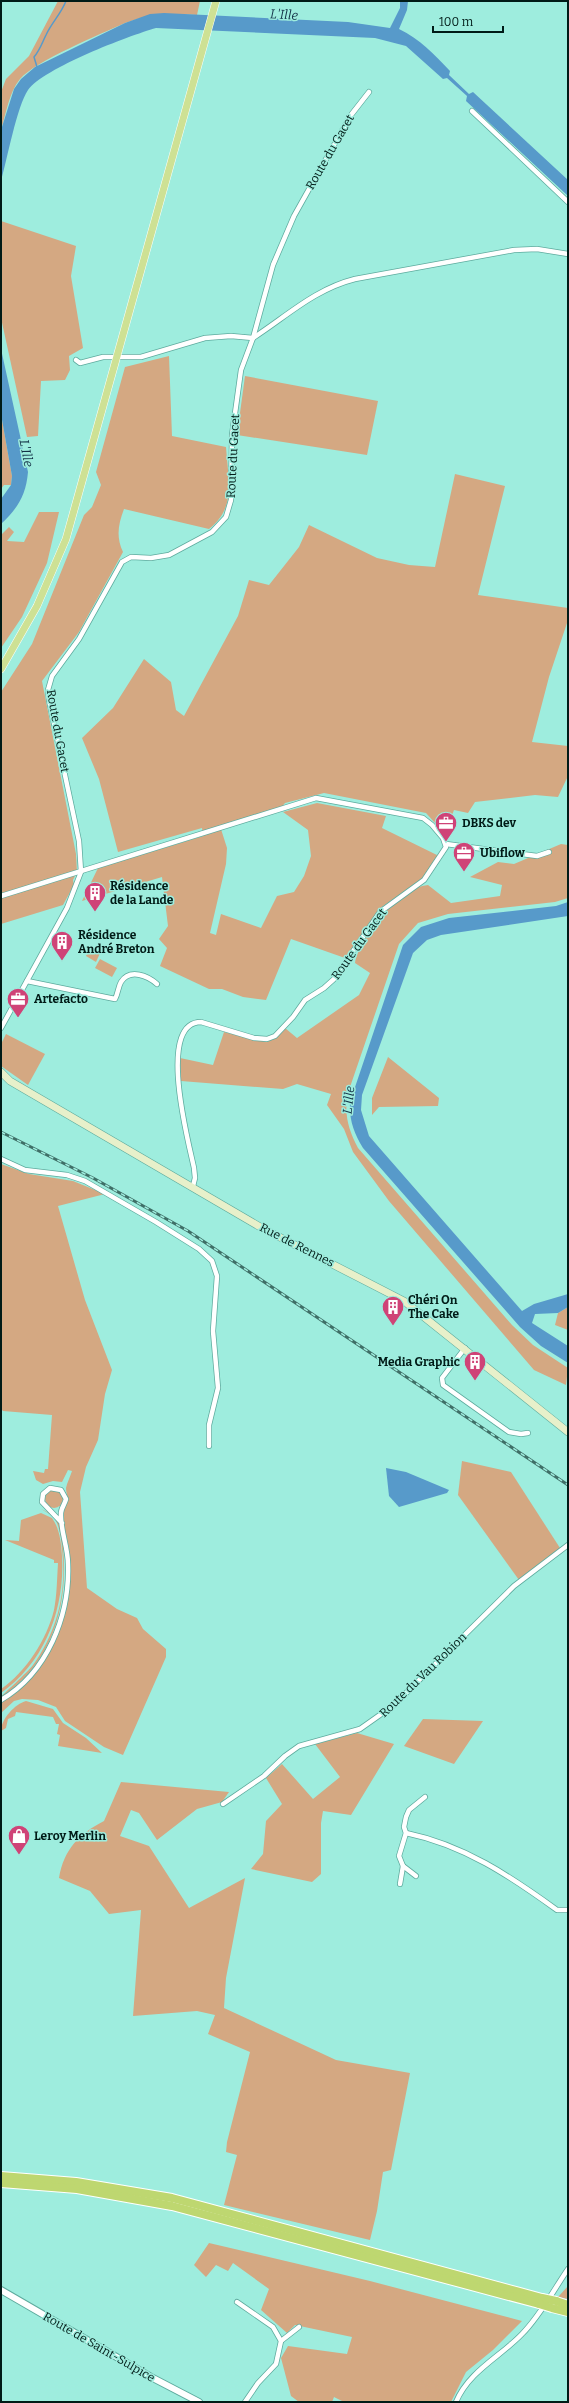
<svg xmlns="http://www.w3.org/2000/svg" width="569" height="2403" font-family="Bitter,serif">
  <style>
    .green { fill: #d4a882 }
    .water { fill: #579aca }
    .lines { fill: none; stroke-linecap: round; stroke-linejoin: round }
    .stream { stroke: #579aca; stroke-width: 1.5 }
    .minor-casing { stroke: #5eab9e; stroke-width: 6 }
    .tertiary-casing { stroke: #5eab9e; stroke-width: 8 }
    .secondary-casing { stroke: #5eab9e; stroke-width: 8 }
    .primary-casing { stroke: #fff; stroke-width: 8 }
    .trunk-casing { stroke: #fff; stroke-width: 10 }
    .minor { stroke: #fff; stroke-width: 4.5 }
    .tertiary { stroke: #fff; stroke-width: 6 }
    .secondary { stroke: #e7f0ca; stroke-width: 7 }
    .primary { stroke: #cee194; stroke-width: 7 }
    .trunk { stroke: #bed770; stroke-width: 8 }
    .rail-casing { stroke: #3f6f67; stroke-width: 3 }
    .rail { stroke: #9eedde; stroke-width: 1.5; stroke-dasharray: 4.5; stroke-linecap: butt }
    .trunk-bridge-casing { stroke: #fff; stroke-width: 10; stroke-linecap: butt }
    .trunk-bridge { stroke: #bed770; stroke-width: 8 }
    .labels { text-anchor: middle; stroke-width: 3; stroke-linejoin: round; paint-order: stroke }
    .street-label { font-size: 12px; fill: #001b17; stroke: #9eedde }
    .poi-label { font-size: 12px; font-weight: bold; fill: #001b17; stroke: #9eedde; text-anchor: start }
    .water-label { font-size: 13px; font-style: italic; fill: #133146; stroke: #9eedde }
  </style>
  <rect width="100%" height="100%" fill="#9eedde"/>
  <!-- green -->
  <g class="green">
    <path d="M58 1H200L197 15C169 13 152 13 125 23 101 34 35 61 20 79 9 92 6 114 1 130V92L6 79 29 56Z"/>
    <path d="M1 221 76 246 71 276 83 348 69 356 70 370 65 380 41 381 38 436 27 437 1 318Z"/>
    <path d="M169 356 172 436 226 447C228 480 237 507 209 529L124 509C118 525 116 537 123 552L79 632 42 681 76 854 77 872 73 880 74 885 63 905 1 924V692L32 644 84 515 92 507 101 485 96 472 125 367Z"/>
    <path d="M245 376 378 401 367 455 237 435Z"/>
    <path d="M1 414 12 476 11 485H4L1 489Z"/>
    <path d="M455 474 505 486 478 595 568 608V620L549 677 532 742 568 746V776L558 797 535 795 475 802 468 813 454 810 445 834 426 813 324 793 285 803 281 808 220 826 227 848 226 864 210 933 216 935 221 914 261 928 277 896 294 892 304 876 311 856 308 830 283 812 317 803 386 816 382 828 439 856 422 879 379 909 345 958 291 939 266 1000 243 997 222 989H209L160 966 167 948 159 939 168 926 162 877 82 901 98 868 203 836 202 828 118 852 99 779 82 738 113 708 144 659 171 682 176 710 184 716 238 616 249 580 269 585 299 547 309 525 377 558 409 565 435 567Z"/>
    <path d="M39 512H59L47 563 22 617 1 648V535L9 527 14 532 7 541 24 542Z"/>
    <path d="M561 844 568 845V898L555 902 448 914 418 923 399 944 349 1090C343 1112 348 1129 358 1148L512 1325 533 1345 568 1368 566 1385 534 1370 389 1201 353 1152 344 1129 327 1105 331 1094 297 1084 283 1089 181 1081 180 1058 213 1065 224 1032 267 1042 275 1038 285 1028 297 1038 359 995 370 973 355 963C361 935 398 888 428 885L451 903 500 896 502 885 470 877 498 862 514 864Z"/>
    <path d="M91 945 101 951 96 962 86 956Z"/>
    <path d="M100 959 117 968 112 977 95 968Z"/>
    <path d="M6 1034 45 1054 28 1085 1 1066V1044Z"/>
    <path d="M388 1057 439 1098 438 1106 379 1107 372 1115V1098Z"/>
    <path d="M1 1164 29 1174 73 1181 105 1194 58 1206 85 1300 112 1370 105 1394 98 1440 86 1467 80 1492 87 1588 117 1609 137 1618 143 1629 166 1649V1657L123 1755 104 1747 65 1721 56 1707 38 1700 22 1699 14 1701 1 1713V1703C50 1670 74 1614 70 1556 69 1543 63 1528 63 1515 63 1510 66 1507 67 1503 69 1498 66 1494 66 1488 67 1483 70 1477 72 1471L68 1470 62 1482 53 1481 43 1484 36 1480 33 1471 44 1473 45 1469H48L52 1415 3 1411 1 1409Z"/>
    <path d="M568 1307V1330L555 1325 558 1313Z"/>
    <path d="M462 1461 511 1472 560 1548 519 1580 458 1495Z"/>
    <circle cx="54" cy="1499" r="9"/>
    <path d="M41 1509C50 1513 56 1516 60 1526 72 1589 59 1660 1 1697 2 1695 28 1672 33 1665 58 1630 67 1591 62 1549 61 1537 60 1526 53 1516Z"/>
    <path d="M41 1513 52 1518C60 1529 61 1543 62 1556 65 1609 45 1662 1 1693V1689C26 1672 47 1639 54 1610 57 1595 57 1578 58 1563H54V1560L5 1540 19 1541 21 1520Z"/>
    <path d="M26 1701 53 1709 63 1723 86 1738 102 1753 58 1746 60 1735 57 1734 59 1724H56L53 1717 16 1712 15 1716 8 1719 6 1728 1 1731C1 1719 15 1704 26 1701Z"/>
    <path d="M423 1719 483 1721 454 1764 404 1746Z"/>
    <path d="M357 1733 394 1744 351 1815 323 1811 321 1823V1874L312 1882 251 1869 263 1854 266 1821 282 1804 266 1778 282 1764 313 1799 340 1777 315 1744Z"/>
    <path d="M121 1782 229 1792 222 1802 197 1809 157 1840 139 1813 131 1810 120 1836 149 1846 189 1908 245 1878 226 1978 224 2008 336 2060 410 2073 391 2170 383 2172 377 2211 370 2240 224 2205 237 2155 226 2152 227 2142 250 2052 208 2034 215 2015 197 2011 133 2016 141 1910 109 1914 90 1891 59 1878C64 1849 79 1834 104 1821Z"/>
    <path d="M209 2243 370 2281 522 2321 493 2350 466 2372 451 2402H344L334 2397 332 2402H299L291 2396 281 2358 288 2346 347 2354 352 2337 295 2325 287 2333 261 2310 269 2289 233 2263 228 2271 216 2265 206 2277 194 2265Z"/>
    <path d="M568 2286V2299L558 2297Z"/>
  </g>
  <!-- water -->
  <g class="water">
    <path d="M400 1H408L407 10 399 29C420 39 434 54 450 71L449 75 469 94 473 92 568 180V196L466 101 467 96 447 78 443 79 406 46 375 38 156 28C128 36 44 68 28 90 17 106 7 160 1 181V130L14 89 21 79 35 67 125 23 150 14 164 13 348 22 390 28 400 8Z"/>
    <path d="M1 349 28 472C26 495 18 508 1 524V499L11 485 12 476 1 414Z"/>
    <path d="M568 902V916L441 935 427 940 413 953 362 1095 361 1110 369 1136 522 1311 534 1304 568 1294V1307L558 1313 535 1314 532 1323 568 1346V1363L541 1346 520 1327 363 1148C354 1133 349 1120 350 1102L403 945 421 927 449 918 556 906Z"/>
    <path d="M386 1468 406 1472 449 1490 447 1493 399 1507 389 1496Z"/>
  </g>
  <g class="lines">
    <!-- stream -->
    <path class="stream" d="M37 67 34 57C40 50 42 43 46 35 52 22 61 14 66 1"/>
    <!-- minor casing -->
    <g class="minor-casing">
      <g id="minor">
        <path d="M472 111 568 202"/>
        <path d="M76 360 80 363 103 357H141L205 338 231 336 253 338C287 316 315 289 355 279L514 250 537 249 568 254"/>
        <path d="M446 844 537 856 549 852"/>
        <path d="M1 896 316 798 423 818 432 825 443 838 446 847 424 880 380 912 334 979 324 988 305 1000 293 1017 275 1036 267 1039 254 1038 201 1022C156 1022 189 1144 194 1168L195 1178 193 1186"/>
        <path d="M27 981 115 999C118 994 118 987 121 982 130 968 148 976 157 984"/>
        <path d="M1 1028 67 908 81 872 79 841 49 700 48 690 52 676 79 639 122 562 131 557 151 558 169 555 212 532 226 517 231 500 232 435 241 370 253 338 273 265 294 216 308 191 351 115 369 92"/>
        <path d="M1 1159 25 1170 67 1175 85 1181 156 1222 199 1249 212 1261 217 1276 213 1331 218 1388 209 1425V1446"/>
        <path d="M465 1348 442 1378 443 1385 509 1432 521 1434 528 1433"/>
        <path d="M1 1700C47 1673 70 1616 68 1564 68 1547 60 1530 61 1513 61 1508 65 1504 66 1499L61 1490 50 1488 43 1494 42 1502 62 1523"/>
        <path d="M223 1804 264 1776 285 1756 299 1746 360 1729 394 1705 514 1586 568 1545"/>
        <path d="M406 1833C464 1845 510 1876 557 1910H568"/>
        <path d="M416 1876 403 1866 399 1856 406 1833 404 1827 406 1817 409 1810 425 1797"/>
        <path d="M400 1884 403 1866"/>
        <path d="M237 2302 273 2327 281 2341 276 2364 258 2383 245 2402"/>
        <path d="M281 2341 299 2327"/>
        <path d="M456 2402C469 2371 500 2357 522 2334 540 2316 553 2291 568 2269"/>
      </g>
    </g>
    <!-- tertiary casing -->
    <g class="tertiary-casing">
      <path id="tertiary" d="M1 2290 151 2377 199 2402"/>
    </g>
    <!-- secondary casing -->
    <g class="secondary-casing">
      <path id="secondary" d="M1 1072 10 1081 262 1228 404 1301 568 1432"/>
    </g>
    <!-- primary casing -->
    <g class="primary-casing">
      <path id="primary" d="M1 669 37 606 66 539 216 1"/>
    </g>
    <!-- trunk casing -->
    <g class="trunk-casing">
      <g id="trunk">
        <path d="M1 2176 76 2182 172 2198 542 2298"/>
        <path d="M1 2183 77 2189 172 2206 539 2304"/>
        <path d="M556 2301 568 2305"/>
        <path d="M552 2308 568 2312"/>
      </g>
    </g>
    <!-- minor -->
    <use href="#minor" class="minor"/>
    <!-- tertiary -->
    <use href="#tertiary" class="tertiary"/>
    <!-- secondary -->
    <use href="#secondary" class="secondary"/>
    <!-- primary -->
    <use href="#primary" class="primary"/>
    <!-- trunk -->
    <use href="#trunk" class="trunk"/>
    <!-- rail casing -->
    <g class="rail-casing">
      <path id="rail" d="M1 1132 93 1178 188 1231 568 1485"/>
    </g>
    <!-- rail -->
    <use href="#rail" class="rail"/>
    <!-- trunk-bridge casing -->
    <g class="trunk-bridge-casing">
      <g id="trunk-bridge">
        <path d="M542 2298 556 2301"/>
        <path d="M539 2304 552 2308"/>
      </g>
    </g>
    <!-- trunk-bridge -->
    <use href="#trunk-bridge" class="trunk-bridge"/>
  </g>
  <!-- icons -->
  <defs>
    <g id="office-pin" transform="scale(1.15)"><path d="M0 17L-7.5 6A9.5 9.5 0 1 1 7.5 6Z" fill="#cf4377" stroke="#9eedde"/><path d="M-6-3h4V-5.5h4V-3h4V5H-6ZM-1-4.5V-3h2v-1.5ZM-6 0V1H6V0Z" fill="#fff"/></g>
    <g id="building-pin" transform="scale(1.15)"><path d="M0 17L-7.5 6A9.5 9.5 0 1 1 7.5 6Z" fill="#cf4377" stroke="#9eedde"/><path d="M-4-6H4V6H1V3H-1V6H-4ZM-2.5-4.3h1.7v1.8h-1.7ZM.8-4.3h1.7v1.8H.8ZM-2.5-1h1.7V.8h-1.7ZM.8-1h1.7V.8H.8Z" fill="#fff"/></g>
    <g id="shop-pin" transform="scale(1.15)"><path d="M0 17L-7.5 6A9.5 9.5 0 1 1 7.5 6Z" fill="#cf4377" stroke="#9eedde"/><path d="M-5-2.5h2.3a2.7 3.5 0 0 1 5.4 0H5L5.5 6h-11ZM-1.5-2.5h3a1.5 2.3 0 0 0-3 0Z" fill="#fff"/></g>
  </defs>
  <g fill-rule="evenodd">
    <use href="#office-pin" x="446" y="823"/>
    <use href="#office-pin" x="464" y="853"/>
    <use href="#building-pin" x="95" y="893"/>
    <use href="#building-pin" x="62" y="942"/>
    <use href="#office-pin" x="18" y="999"/>
    <use href="#building-pin" x="393" y="1307"/>
    <use href="#building-pin" x="475" y="1362"/>
    <use href="#shop-pin" x="19" y="1836"/>
  </g>
  <g class="labels">
    <!-- street labels -->
    <g class="street-label">
      <text transform="translate(330 152) rotate(-60)" y="4">Route du Gacet</text>
      <text transform="translate(233 456) rotate(-87)" y="4">Route du Gacet</text>
      <text transform="translate(58 731) rotate(80)" y="4">Route du Gacet</text>
      <text transform="translate(359 944) rotate(-54)" y="4">Route du Gacet</text>
      <text transform="translate(297 1245) rotate(27)" y="4">Rue de Rennes</text>
      <text transform="translate(423 1675) rotate(-44)" y="4">Route du Vau Robion</text>
      <text transform="translate(99 2347) rotate(30)" y="4">Route de Saint-Sulpice</text>
    </g>
    <!-- poi labels -->
    <g class="poi-label">
      <text x="462" y="827">DBKS dev</text>
      <text x="480" y="857">Ubiflow</text>
      <text x="110" y="890">Résidence<tspan x="110" dy="14">de la Lande</tspan></text>
      <text x="78" y="939">Résidence<tspan x="78" dy="14">André Breton</tspan></text>
      <text x="34" y="1003">Artefacto</text>
      <text x="408" y="1304">Chéri On<tspan x="408" dy="14">The Cake</tspan></text>
      <text x="460" y="1366" text-anchor="end">Media Graphic</text>
      <text x="34" y="1840">Leroy Merlin</text>
    </g>
    <!-- water labels -->
    <g class="water-label">
      <text transform="translate(284 14) rotate(3)" y="5">L'Ille</text>
      <text transform="translate(27 453) rotate(79)" y="5">L'Ille</text>
      <text transform="translate(348 1100) rotate(-84)" y="5">L'Ille</text>
    </g>
  </g>
  <!-- border -->
  <rect width="569" height="2403" fill="none" stroke="#001b17" stroke-width="4"/>
  <!-- scale -->
  <path d="M433 26v6h70v-6" fill="none" stroke="#001b17" stroke-width="2"/>
  <text x="439" y="26" font-size="12" fill="#001b17" stroke="#9eedde" stroke-width="3" paint-order="stroke">100 m</text>
</svg>
